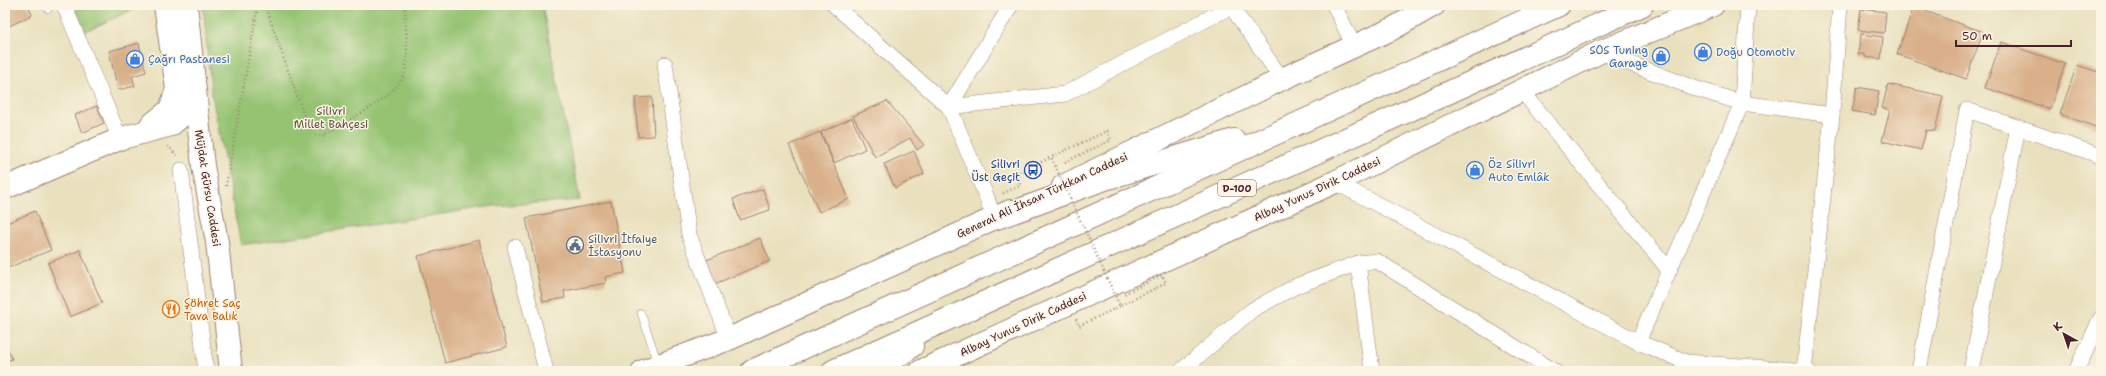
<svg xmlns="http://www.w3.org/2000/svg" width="2106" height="376" font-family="'Shantell Sans',sans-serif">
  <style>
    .green { fill: #95c372; stroke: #70714e }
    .building { fill: #d9b089 }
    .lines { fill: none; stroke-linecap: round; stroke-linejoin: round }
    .service-casing { stroke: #9a8074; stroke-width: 8 }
    .minor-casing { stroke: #9a8074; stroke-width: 16 }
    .primary-casing { stroke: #9a8074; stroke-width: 24 }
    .trunk-casing { stroke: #9a8074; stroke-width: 24 }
    .path { stroke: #9a8074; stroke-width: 2.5; stroke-dasharray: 1 3; stroke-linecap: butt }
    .service { stroke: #fff; stroke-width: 7 }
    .minor { stroke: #fff; stroke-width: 15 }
    .primary { stroke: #fff; stroke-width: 22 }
    .trunk { stroke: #fff; stroke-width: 22 }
    .path-bridge { stroke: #9a8074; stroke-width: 2.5; stroke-dasharray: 1 3; stroke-linecap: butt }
    .labels { text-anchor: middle; stroke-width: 3; stroke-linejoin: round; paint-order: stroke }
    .shield { fill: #fcf5e5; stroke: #7f5f63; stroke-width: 1 }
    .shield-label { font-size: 10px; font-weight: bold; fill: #4a1f2b }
    .shop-label { font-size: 11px; fill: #366cbe; stroke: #fcf5e5; text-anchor: start }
    .park-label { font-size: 11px; fill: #605040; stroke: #fcf5e5 }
    .transit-label { font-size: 11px; fill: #164399; stroke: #fcf5e5; text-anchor: end }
    .street-label { font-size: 11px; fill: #4a1f2b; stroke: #fcf5e5 }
    .service-label { font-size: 11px; fill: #4e5e75; stroke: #fcf5e5; text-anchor: start }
    .food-label { font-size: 11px; fill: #c56008; stroke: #fcf5e5; text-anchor: start }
  </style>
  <rect width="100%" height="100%" fill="#fcf5e5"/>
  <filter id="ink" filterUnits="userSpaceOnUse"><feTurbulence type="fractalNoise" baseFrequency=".025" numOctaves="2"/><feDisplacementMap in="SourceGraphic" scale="8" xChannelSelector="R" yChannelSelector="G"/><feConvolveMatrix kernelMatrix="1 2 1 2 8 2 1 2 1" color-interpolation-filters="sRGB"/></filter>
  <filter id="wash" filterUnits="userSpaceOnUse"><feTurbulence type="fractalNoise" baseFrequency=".012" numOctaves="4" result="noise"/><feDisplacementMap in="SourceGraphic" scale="16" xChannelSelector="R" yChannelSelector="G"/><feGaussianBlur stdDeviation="0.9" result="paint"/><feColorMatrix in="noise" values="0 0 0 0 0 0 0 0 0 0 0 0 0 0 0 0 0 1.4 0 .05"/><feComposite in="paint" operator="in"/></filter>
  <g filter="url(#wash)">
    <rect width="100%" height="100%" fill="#e9e1be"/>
    <!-- green -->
    <g class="green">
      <path d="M73 5H143L84 32Z"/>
      <path d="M203 5H542L580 200 494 206 241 245 211 90Z"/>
    </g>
    <g id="blocks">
      <!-- building -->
      <g class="building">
        <path d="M5 5H28L32 15 5 28Z"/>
        <path d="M1914 7 1983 32 1966 79 1897 54Z"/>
        <path d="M1861 9 1886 12 1884 33 1858 30Z"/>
        <path d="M1861 34 1883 37 1881 59 1865 57V54H1858Z"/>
        <path d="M2001 42 2065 64 2050 109 1985 88Z"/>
        <path d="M139 43 146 72 132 76 135 86 118 90 109 51Z"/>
        <path d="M2077 65 2101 73V129L2060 114Z"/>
        <path d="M1888 84 1943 96 1935 131 1926 130 1921 150 1882 141 1890 110 1882 108Z"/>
        <path d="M1857 87 1879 91 1875 115 1852 111Z"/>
        <path d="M652 97 654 136 638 137 635 98Z"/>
        <path d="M887 101 924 145 917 150 910 138 875 157 853 116Z"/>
        <path d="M97 106 104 123 82 133 75 115Z"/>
        <path d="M852 118 865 149 834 163 821 132Z"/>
        <path d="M820 132 849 199 819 212 789 145Z"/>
        <path d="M914 151 924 174 895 188 884 164Z"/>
        <path d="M763 189 770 210 740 220 733 199Z"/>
        <path d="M611 201 625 273 605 277 606 283 564 291 565 298 543 302 526 218Z"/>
        <path d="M35 211 51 250 5 269V224Z"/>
        <path d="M760 238 770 261 712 285 702 262Z"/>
        <path d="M479 240 507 347 445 363 418 256Z"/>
        <path d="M80 250 102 303 70 317 48 263Z"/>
        <path d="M5 342 12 359 5 362Z"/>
      </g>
    </g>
  </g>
  <g filter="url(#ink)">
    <use href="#blocks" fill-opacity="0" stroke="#9a8074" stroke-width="1"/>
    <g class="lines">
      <!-- service casing -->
      <g class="service-casing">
        <g id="service">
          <path d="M46 5 48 9"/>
          <path d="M641 313 658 363"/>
        </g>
      </g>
      <!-- minor casing -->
      <g class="minor-casing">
        <g id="minor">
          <path d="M64 5 120 139"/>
          <path d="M834 5 949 107 987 198 994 219"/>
          <path d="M1230 5 1282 79"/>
          <path d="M1334 5 1354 46"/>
          <path d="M1600 52 1694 88 1742 103 1832 115"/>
          <path d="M665 64 689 235 729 339"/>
          <path d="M1522 91 1669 270"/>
          <path d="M949 107 1065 94 1230 7"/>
          <path d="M949 107 1011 5"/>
          <path d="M181 170 206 371"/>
          <path d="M1335 182 1638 342 1686 362 1808 371"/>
          <path d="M515 247 546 371"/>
          <path d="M1358 263 1372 371"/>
          <path d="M1638 342 1742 103 1748 5"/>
          <path d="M1804 370 1832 115 1840 5"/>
          <path d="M1181 371 1252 310 1296 286 1358 263 1377 261 1554 371"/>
          <path d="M1919 371 1967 110 2101 156"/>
          <path d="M1971 371 2018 127"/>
          <path d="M2076 371 2101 318"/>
        </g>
      </g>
      <!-- primary casing -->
      <g class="primary-casing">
        <g id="primary">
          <path d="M186 5 203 166 217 242 231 371"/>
          <path d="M151 125 170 110 177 89 165 5"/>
          <path d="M1063 186 1282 79 1392 29 1434 5"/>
          <path d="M5 188 122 138 171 125 185 113 195 97"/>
          <path d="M643 371 729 339 1010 211"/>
          <path d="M921 371 1335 182 1600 52 1713 5"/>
        </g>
      </g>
      <!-- trunk casing -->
      <g class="trunk-casing">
        <g id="trunk">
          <path d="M994 219 1105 179 1234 140"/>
          <path d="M752 371 1559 5"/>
          <path d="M833 371 1642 5"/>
          <path d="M878 371 912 346"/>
        </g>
      </g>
      <!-- path -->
      <g class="path">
        <path d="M265 5 308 127 315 135 322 136C342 124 397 96 404 75 410 59 405 23 405 5"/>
        <path d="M168 146 178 157"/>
        <path d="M226 186 258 5"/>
        <path d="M1003 193 1020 186 1019 173 1051 157"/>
        <path d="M1076 319 1079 326 1120 306"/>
      </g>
      <!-- service -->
      <use href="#service" class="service"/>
      <!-- minor -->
      <use href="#minor" class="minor"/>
      <!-- primary -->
      <use href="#primary" class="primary"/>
      <!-- trunk -->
      <use href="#trunk" class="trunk"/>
      <!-- path-bridge -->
      <path class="path-bridge" d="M1065 162 1111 140 1107 131 1051 157 1120 306 1166 283 1162 275 1124 294"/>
    </g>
  </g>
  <!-- icons -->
  <defs>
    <g id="shop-ring" transform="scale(0.9)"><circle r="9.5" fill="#fcf5e5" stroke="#3f7fe0" stroke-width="1.5"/><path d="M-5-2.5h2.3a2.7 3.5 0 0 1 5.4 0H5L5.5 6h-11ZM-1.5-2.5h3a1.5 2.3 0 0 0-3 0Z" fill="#3f7fe0"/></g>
    <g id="bus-ring" transform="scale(0.9)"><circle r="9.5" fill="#fcf5e5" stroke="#1a4fb4" stroke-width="1.5"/><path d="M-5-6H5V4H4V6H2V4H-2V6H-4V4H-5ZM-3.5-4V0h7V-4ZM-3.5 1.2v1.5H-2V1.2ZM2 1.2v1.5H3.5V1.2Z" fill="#1a4fb4"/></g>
    <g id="civic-ring" transform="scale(0.9)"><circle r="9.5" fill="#fcf5e5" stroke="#5c6f8a" stroke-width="1.5"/><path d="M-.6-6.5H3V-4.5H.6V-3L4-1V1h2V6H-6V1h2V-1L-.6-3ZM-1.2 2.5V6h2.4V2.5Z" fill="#5c6f8a"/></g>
    <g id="restaurant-ring" transform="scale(0.9)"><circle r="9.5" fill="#fcf5e5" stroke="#e8710a" stroke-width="1.5"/><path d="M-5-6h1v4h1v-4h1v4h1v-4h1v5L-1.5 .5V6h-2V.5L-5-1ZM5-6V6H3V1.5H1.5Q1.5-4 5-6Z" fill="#e8710a"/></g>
  </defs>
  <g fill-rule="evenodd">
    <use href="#shop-ring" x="1703" y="52"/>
    <use href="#shop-ring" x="1661" y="56"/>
    <use href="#shop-ring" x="135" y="59"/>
    <use href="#bus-ring" x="1033" y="170"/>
    <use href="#shop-ring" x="1475" y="170"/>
    <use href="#civic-ring" x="575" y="245"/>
    <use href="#restaurant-ring" x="171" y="309"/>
  </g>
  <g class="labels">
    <!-- shield labels -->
    <rect class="shield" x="1218" y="180" width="38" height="16" rx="3"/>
    <g class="shield-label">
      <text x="1237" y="192">D-100</text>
    </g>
    <!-- shop labels -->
    <g class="shop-label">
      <text x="1648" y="54" text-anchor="end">SOS Tuning<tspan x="1648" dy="13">Garage</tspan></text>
      <text x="1716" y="56">Doğu Otomotiv</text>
      <text x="148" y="63">Çağrı Pastanesi</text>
      <text x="1488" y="168">Öz Silivri<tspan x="1488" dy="13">Auto Emlâk</tspan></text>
    </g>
    <!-- park labels -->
    <g class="park-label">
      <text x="331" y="115">Silivri<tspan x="331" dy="13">Millet Bahçesi</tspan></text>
    </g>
    <!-- transit labels -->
    <g class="transit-label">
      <text x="1020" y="168">Silivri<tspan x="1020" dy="13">Üst Geçit</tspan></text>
    </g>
    <!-- street labels -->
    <g class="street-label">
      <text transform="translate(208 188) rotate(81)" y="4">Müjdat Gürsu Caddesi</text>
      <text transform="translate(1317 189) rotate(-25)" y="4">Albay Yunus Dirik Caddesi</text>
      <text transform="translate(1042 195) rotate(-25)" y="4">General Ali İhsan Türkkan Caddesi</text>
      <text transform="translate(1023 324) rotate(-25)" y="4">Albay Yunus Dirik Caddesi</text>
    </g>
    <!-- service labels -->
    <g class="service-label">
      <text x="588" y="243">Silivri İtfaiye<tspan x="588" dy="13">İstasyonu</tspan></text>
    </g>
    <!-- food labels -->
    <g class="food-label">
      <text x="184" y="307">Şöhret Saç<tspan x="184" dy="13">Tava Balık</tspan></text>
    </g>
  </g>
  <!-- margin -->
  <rect width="2106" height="376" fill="none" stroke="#fcf5e5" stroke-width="20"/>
  <!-- north arrow -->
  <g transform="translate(2064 334) rotate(320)" stroke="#fcf5e5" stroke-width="3" paint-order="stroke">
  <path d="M0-3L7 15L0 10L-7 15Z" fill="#4a1f2b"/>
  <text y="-6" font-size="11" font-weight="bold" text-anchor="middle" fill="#4a1f2b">K</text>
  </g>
  <!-- scale -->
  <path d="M1956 40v6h115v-6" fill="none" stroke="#4a1f2b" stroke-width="2"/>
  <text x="1962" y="40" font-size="12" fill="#4a1f2b" stroke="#fcf5e5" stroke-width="3" paint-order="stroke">50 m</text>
</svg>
